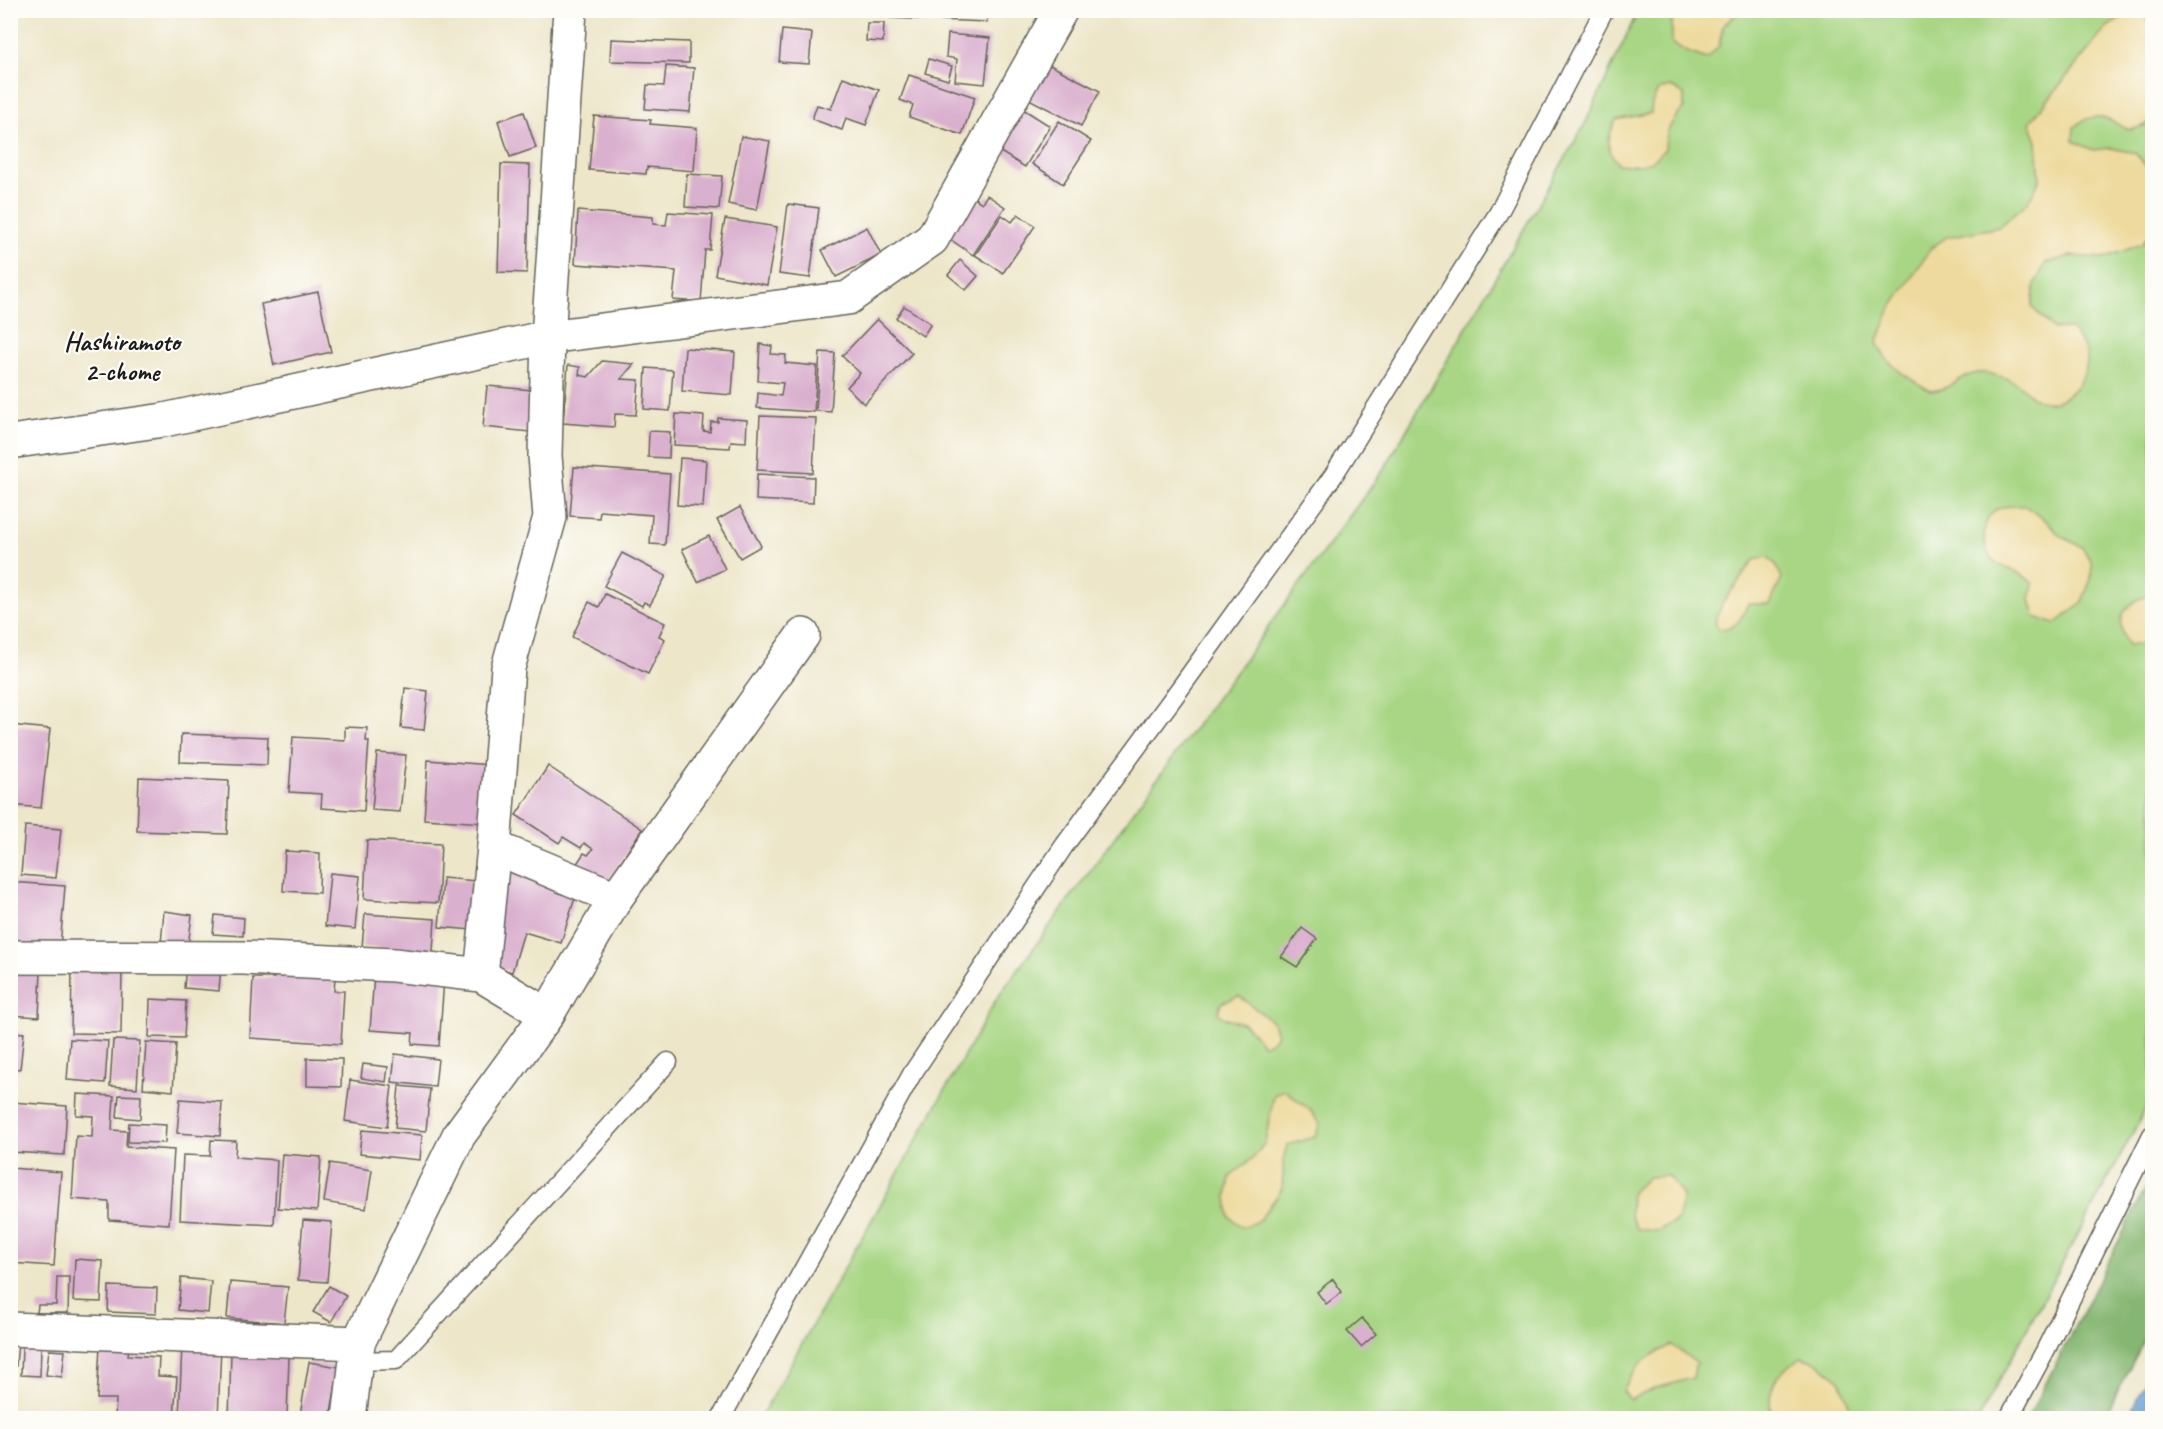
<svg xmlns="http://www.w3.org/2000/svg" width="2163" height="1429" font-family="Caveat,sans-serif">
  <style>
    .green { fill: #a8d684; stroke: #627950; stroke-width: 1.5 }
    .forest { fill: #86b772; stroke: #516a47; stroke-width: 1.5 }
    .sand { fill: #eeda9e; stroke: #857b5d; stroke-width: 1.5 }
    .water { fill: #66a1d6; stroke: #415e79; stroke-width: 1.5 }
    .building { fill: #dab0cf }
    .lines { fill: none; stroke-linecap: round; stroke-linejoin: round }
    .lane-casing { stroke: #656359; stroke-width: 21 }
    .street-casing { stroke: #656359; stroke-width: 36 }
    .lane { stroke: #fff; stroke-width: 18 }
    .street { stroke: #fff; stroke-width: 33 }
    .labels { text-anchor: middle; stroke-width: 4.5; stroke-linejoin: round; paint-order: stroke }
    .neighbourhood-label { font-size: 26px; font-weight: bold; fill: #1c1c1c; stroke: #fdfcf7 }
  </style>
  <rect width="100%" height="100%" fill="#fdfcf7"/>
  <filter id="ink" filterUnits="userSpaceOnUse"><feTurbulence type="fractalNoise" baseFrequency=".0167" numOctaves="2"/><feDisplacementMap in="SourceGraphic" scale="12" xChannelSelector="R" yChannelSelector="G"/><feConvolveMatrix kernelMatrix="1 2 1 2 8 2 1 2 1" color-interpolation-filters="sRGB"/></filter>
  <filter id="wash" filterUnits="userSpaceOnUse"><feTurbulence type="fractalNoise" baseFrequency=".008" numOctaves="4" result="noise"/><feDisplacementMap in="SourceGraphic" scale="24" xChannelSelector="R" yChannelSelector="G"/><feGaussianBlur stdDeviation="1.35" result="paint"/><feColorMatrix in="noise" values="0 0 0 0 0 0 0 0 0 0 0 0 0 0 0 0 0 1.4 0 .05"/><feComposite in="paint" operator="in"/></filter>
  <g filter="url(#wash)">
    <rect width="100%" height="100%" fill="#ede6c9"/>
    <!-- green -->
    <path class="green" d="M1638 11H2152V1097L1979 1418H760L997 998 1384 469 1585 124Z"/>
    <!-- forest -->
    <path class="forest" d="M2152 1176V1325L2104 1418H2028Z"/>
    <!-- sand -->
    <g class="sand">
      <path d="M1680 11V10L1740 11 1723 26 1719 46 1707 59 1687 52 1672 43V20Z"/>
      <path d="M2145 15 2152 36V118L2146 125 2130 130C2107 120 2096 108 2074 127L2073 141 2093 150 2111 148 2135 153 2149 169 2152 177V230L2142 244 2104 258 2071 256 2046 263 2035 284 2032 307 2053 329H2071C2078 339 2089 349 2087 362 2085 382 2065 405 2044 402 2032 400 2026 390 2018 384 2009 378 1988 372 1978 373 1966 374 1958 381 1949 386 1944 389 1937 390 1931 391 1910 379 1886 366 1877 343L1890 310 1931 248 1947 237 1999 227 2028 202 2040 180 2037 142 2030 122 2107 27 2123 17Z"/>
      <path d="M1671 87 1684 94V108C1672 121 1665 131 1665 149 1648 167 1642 166 1618 164 1605 148 1607 138 1616 120L1651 113 1652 103 1658 90Z"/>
      <path d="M2025 506 2048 522 2059 535 2082 547 2092 563 2091 579 2081 604 2055 624 2035 617 2030 600 2033 584C2030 581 2026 577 2022 575 2012 569 2002 569 1993 560 1982 549 1981 523 1993 512 2001 505 2015 506 2025 506Z"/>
      <path d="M1768 557 1776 565 1782 578 1770 604H1748C1741 620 1738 628 1719 629L1715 622 1722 604 1754 560Z"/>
      <path d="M2152 593V641L2128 646C2113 617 2124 604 2152 593Z"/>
      <path d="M1239 996 1273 1022 1277 1035 1272 1041 1264 1045C1256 1039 1251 1028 1244 1024 1234 1018 1230 1024 1218 1013L1221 1003Z"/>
      <path d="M1284 1090 1310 1110 1320 1124 1315 1137 1287 1145 1284 1156 1282 1189 1259 1221 1242 1227 1229 1216 1227 1197 1230 1177 1254 1157 1265 1143 1274 1095Z"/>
      <path d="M1669 1176 1683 1196 1677 1221 1657 1231 1637 1229 1630 1215 1631 1193 1648 1177Z"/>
      <path d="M1672 1345 1696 1363 1693 1378 1656 1388 1630 1400 1623 1391C1635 1364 1645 1357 1672 1345Z"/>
      <path d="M1801 1357 1820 1364 1841 1382 1849 1404 1845 1418H1774C1767 1407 1770 1386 1778 1376 1784 1369 1794 1363 1801 1357Z"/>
    </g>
    <!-- water -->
    <path class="water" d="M2152 1368V1418H2127Z"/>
    <g id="blocks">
      <!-- building -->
      <g class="building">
        <path d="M890 10H987V22L890 18Z"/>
        <path d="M867 23H884L883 42 866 41Z"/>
        <path d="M782 30 812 33 809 64 779 62Z"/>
        <path d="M948 34 990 38 985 84 955 81 957 59 946 57Z"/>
        <path d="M611 39 689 42V63L610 61Z"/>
        <path d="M929 59 952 66 948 80 925 73Z"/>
        <path d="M1044 62 1100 91 1081 126 1025 97Z"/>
        <path d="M666 66 694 68 690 112 645 109 647 85 664 86Z"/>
        <path d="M909 75 975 97 962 135 909 117 913 105 900 100Z"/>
        <path d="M843 77 879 90 866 125 846 118 842 130 812 119 817 105 831 109Z"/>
        <path d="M1023 109 1050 126 1025 167 997 150Z"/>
        <path d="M524 112 536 148 510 157 498 121Z"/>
        <path d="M594 116 651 120 650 124 697 128 694 171 647 167 646 174 589 170Z"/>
        <path d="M1059 121 1091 141 1063 184 1032 164Z"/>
        <path d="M741 136 770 141 757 210 728 204Z"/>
        <path d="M501 164 530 165 527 273 498 272Z"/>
        <path d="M687 174 722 176 719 209 685 207Z"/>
        <path d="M987 195 1005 207 973 255 944 235 971 196 982 203Z"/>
        <path d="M788 204 819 208 810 278 779 274Z"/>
        <path d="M578 211 653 217V224L666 225 668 212 713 215 710 250H705L701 302 673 300 676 271 575 264Z"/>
        <path d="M1018 214 1035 226 1003 273 975 255 1002 215 1012 222Z"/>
        <path d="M725 219 777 227 767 285 715 275Z"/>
        <path d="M867 227 881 255 836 277 822 250Z"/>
        <path d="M960 260 978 276 966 290 948 275Z"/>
        <path d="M318 292 331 352 274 365 261 304Z"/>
        <path d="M904 306 931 324 923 336 896 318Z"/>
        <path d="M877 319 912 353 864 404 847 387 860 373 842 356Z"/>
        <path d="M760 344 772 346 771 354 786 355 785 363 817 366 814 412 757 408 758 393 781 396 783 383 758 381Z"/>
        <path d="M685 348 735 352 732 395 682 391Z"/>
        <path d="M820 352 835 353 831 412 816 411Z"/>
        <path d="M602 361 634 364 621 379 639 380 636 415 615 414 614 427 563 423 568 365 580 367 579 375 588 377Z"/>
        <path d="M646 368 673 370 670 411 644 409Z"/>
        <path d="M487 386 533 390 530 432 483 427Z"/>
        <path d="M676 414 704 416 703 431 710 432 711 422H718V418L747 420 746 442 731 441 730 448 674 445Z"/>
        <path d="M760 416 816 418 813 473 757 470Z"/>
        <path d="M649 431 670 432 669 458 648 457Z"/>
        <path d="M680 458 706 460 703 507 677 505Z"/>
        <path d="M574 467 670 474 665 545 650 544 652 515 600 511 599 518 570 516Z"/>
        <path d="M757 474 814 477 813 503 756 500Z"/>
        <path d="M740 507 761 546 740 558 717 520Z"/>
        <path d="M709 536 725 569 698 582 682 549Z"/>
        <path d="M622 553 666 576 650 605 644 602 642 606 604 586Z"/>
        <path d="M605 594 665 623 659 636 665 639 648 674 572 637 589 602 599 607Z"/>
        <path d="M405 688 428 691 424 730 401 728Z"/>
        <path d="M10 725 50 729 41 808 10 805Z"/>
        <path d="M345 727 367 728 366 741H369L364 811 321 808 322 794 289 792 293 737 345 740Z"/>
        <path d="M181 734 268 737 267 765 180 762Z"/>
        <path d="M377 753 406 755 400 812 372 810Z"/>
        <path d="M428 760 490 765 485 823 424 819Z"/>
        <path d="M548 766 642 829 606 885 576 865 584 853 588 855 593 849 584 843 581 848 563 837 559 843 516 815Z"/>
        <path d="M139 777 229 781 227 834 137 831Z"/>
        <path d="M25 826 61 829 56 878 21 875Z"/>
        <path d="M367 840 441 844 438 903 364 899Z"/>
        <path d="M285 851 320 853 319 893 283 891Z"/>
        <path d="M507 867 578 888 561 943 524 932 512 972 483 964Z"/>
        <path d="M330 873 360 876 355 929 325 926Z"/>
        <path d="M443 878 487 882 483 931 439 927Z"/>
        <path d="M10 882 65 886 60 948 10 944Z"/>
        <path d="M164 911 192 915 188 946 161 943Z"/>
        <path d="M365 914 435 919 433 952 362 947Z"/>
        <path d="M215 915 244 918 243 936 213 934Z"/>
        <path d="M1302 928 1317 939 1297 967 1281 957Z"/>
        <path d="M186 963 221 965 219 991 184 988Z"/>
        <path d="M275 965 336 968 334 991H344L341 1044 250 1038 253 978H274Z"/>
        <path d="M72 967 122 968 121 1034 71 1033Z"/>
        <path d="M10 968 41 970 39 1017 10 1015Z"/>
        <path d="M374 975 444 980 439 1046 412 1044 413 1033 370 1030Z"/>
        <path d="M150 999 186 1001 184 1038 149 1037Z"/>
        <path d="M10 1032 24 1033 20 1069 10 1068Z"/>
        <path d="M70 1039 108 1041 105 1083 67 1080Z"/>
        <path d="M113 1040 140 1041 137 1088 110 1086Z"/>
        <path d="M146 1042 176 1044 173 1091 143 1088Z"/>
        <path d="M395 1054 438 1059 435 1087 392 1082Z"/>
        <path d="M307 1058 342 1059 341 1087 307 1086Z"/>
        <path d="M363 1064 388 1067 386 1082 361 1078Z"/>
        <path d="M350 1080 392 1086 387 1127 345 1121Z"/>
        <path d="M399 1086 430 1089 426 1131 395 1128Z"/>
        <path d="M77 1094 114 1096 112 1130 127 1131 126 1147 174 1150 169 1224 109 1220V1202L72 1199 76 1136 92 1137 93 1116 76 1115Z"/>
        <path d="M119 1095 141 1096 140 1119 117 1117Z"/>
        <path d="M180 1099 222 1102 220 1136 177 1133Z"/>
        <path d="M11 1102 67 1106 64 1155 10 1152Z"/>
        <path d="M129 1123 166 1125 165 1143 128 1142Z"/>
        <path d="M362 1130 422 1135 420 1160 359 1154Z"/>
        <path d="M211 1140 236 1141 235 1157 277 1160 274 1225 180 1220 183 1155 210 1156Z"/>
        <path d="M282 1154 321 1157 317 1211 278 1208Z"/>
        <path d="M330 1163 372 1170 366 1209 324 1202Z"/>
        <path d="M10 1168 61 1172 54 1266 10 1263Z"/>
        <path d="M303 1220 332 1222 327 1282 298 1280Z"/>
        <path d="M75 1259 103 1261 101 1302 73 1301Z"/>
        <path d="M57 1277H69L68 1313H37L38 1305H56Z"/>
        <path d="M181 1278 211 1281 208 1313 178 1310Z"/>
        <path d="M1333 1279 1342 1292 1326 1304 1317 1292Z"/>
        <path d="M230 1282 288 1287 284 1323 227 1318Z"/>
        <path d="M109 1286 157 1288 156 1314 108 1312Z"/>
        <path d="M329 1286 346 1296 331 1322 313 1312Z"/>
        <path d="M1362 1318 1376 1334 1361 1347 1347 1331Z"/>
        <path d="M10 1342H18L16 1366H10Z"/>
        <path d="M182 1344 221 1346 218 1418H179Z"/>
        <path d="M22 1346 41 1347 40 1376 21 1375Z"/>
        <path d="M100 1346 129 1348 128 1355 159 1357 158 1376 177 1377 174 1418 115 1417 116 1399H97Z"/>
        <path d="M49 1350 65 1351 62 1377 46 1375Z"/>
        <path d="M231 1354 289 1356 287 1418H229Z"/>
        <path d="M309 1362 339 1367 330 1418 300 1415Z"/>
      </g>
    </g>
  </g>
  <g filter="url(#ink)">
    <use href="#blocks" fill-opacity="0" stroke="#656359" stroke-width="1.5"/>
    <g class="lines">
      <!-- lane casing -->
      <g class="lane-casing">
        <g id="lane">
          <path d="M356 1361 396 1360 668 1062"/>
          <path d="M721 1418 912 1074 1064 846 1184 683 1333 476 1499 212 1604 10"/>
          <path d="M2009 1418 2045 1351 2152 1135"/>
        </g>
      </g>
      <!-- street casing -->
      <g class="street-casing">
        <g id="street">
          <path d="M10 442 164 420 548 337 848 298 932 239 1061 10"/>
          <path d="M494 847 616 898"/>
          <path d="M10 957 244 958 394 965 481 975 547 1015"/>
          <path d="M481 975 494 847 508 668 550 517 545 456 548 337 570 10"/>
          <path d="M10 1329 358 1343"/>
          <path d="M349 1418 358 1343 459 1135 547 1015 616 898 803 635"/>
        </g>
      </g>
      <!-- lane -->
      <use href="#lane" class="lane"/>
      <!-- street -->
      <use href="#street" class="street"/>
    </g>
  </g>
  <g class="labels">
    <!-- neighbourhood labels -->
    <g class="neighbourhood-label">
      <text x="122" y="350">Hashiramoto<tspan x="122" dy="30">2-chome</tspan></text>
    </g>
  </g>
  <!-- margin -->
  <rect width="2163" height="1429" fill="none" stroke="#fdfcf7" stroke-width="36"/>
</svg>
